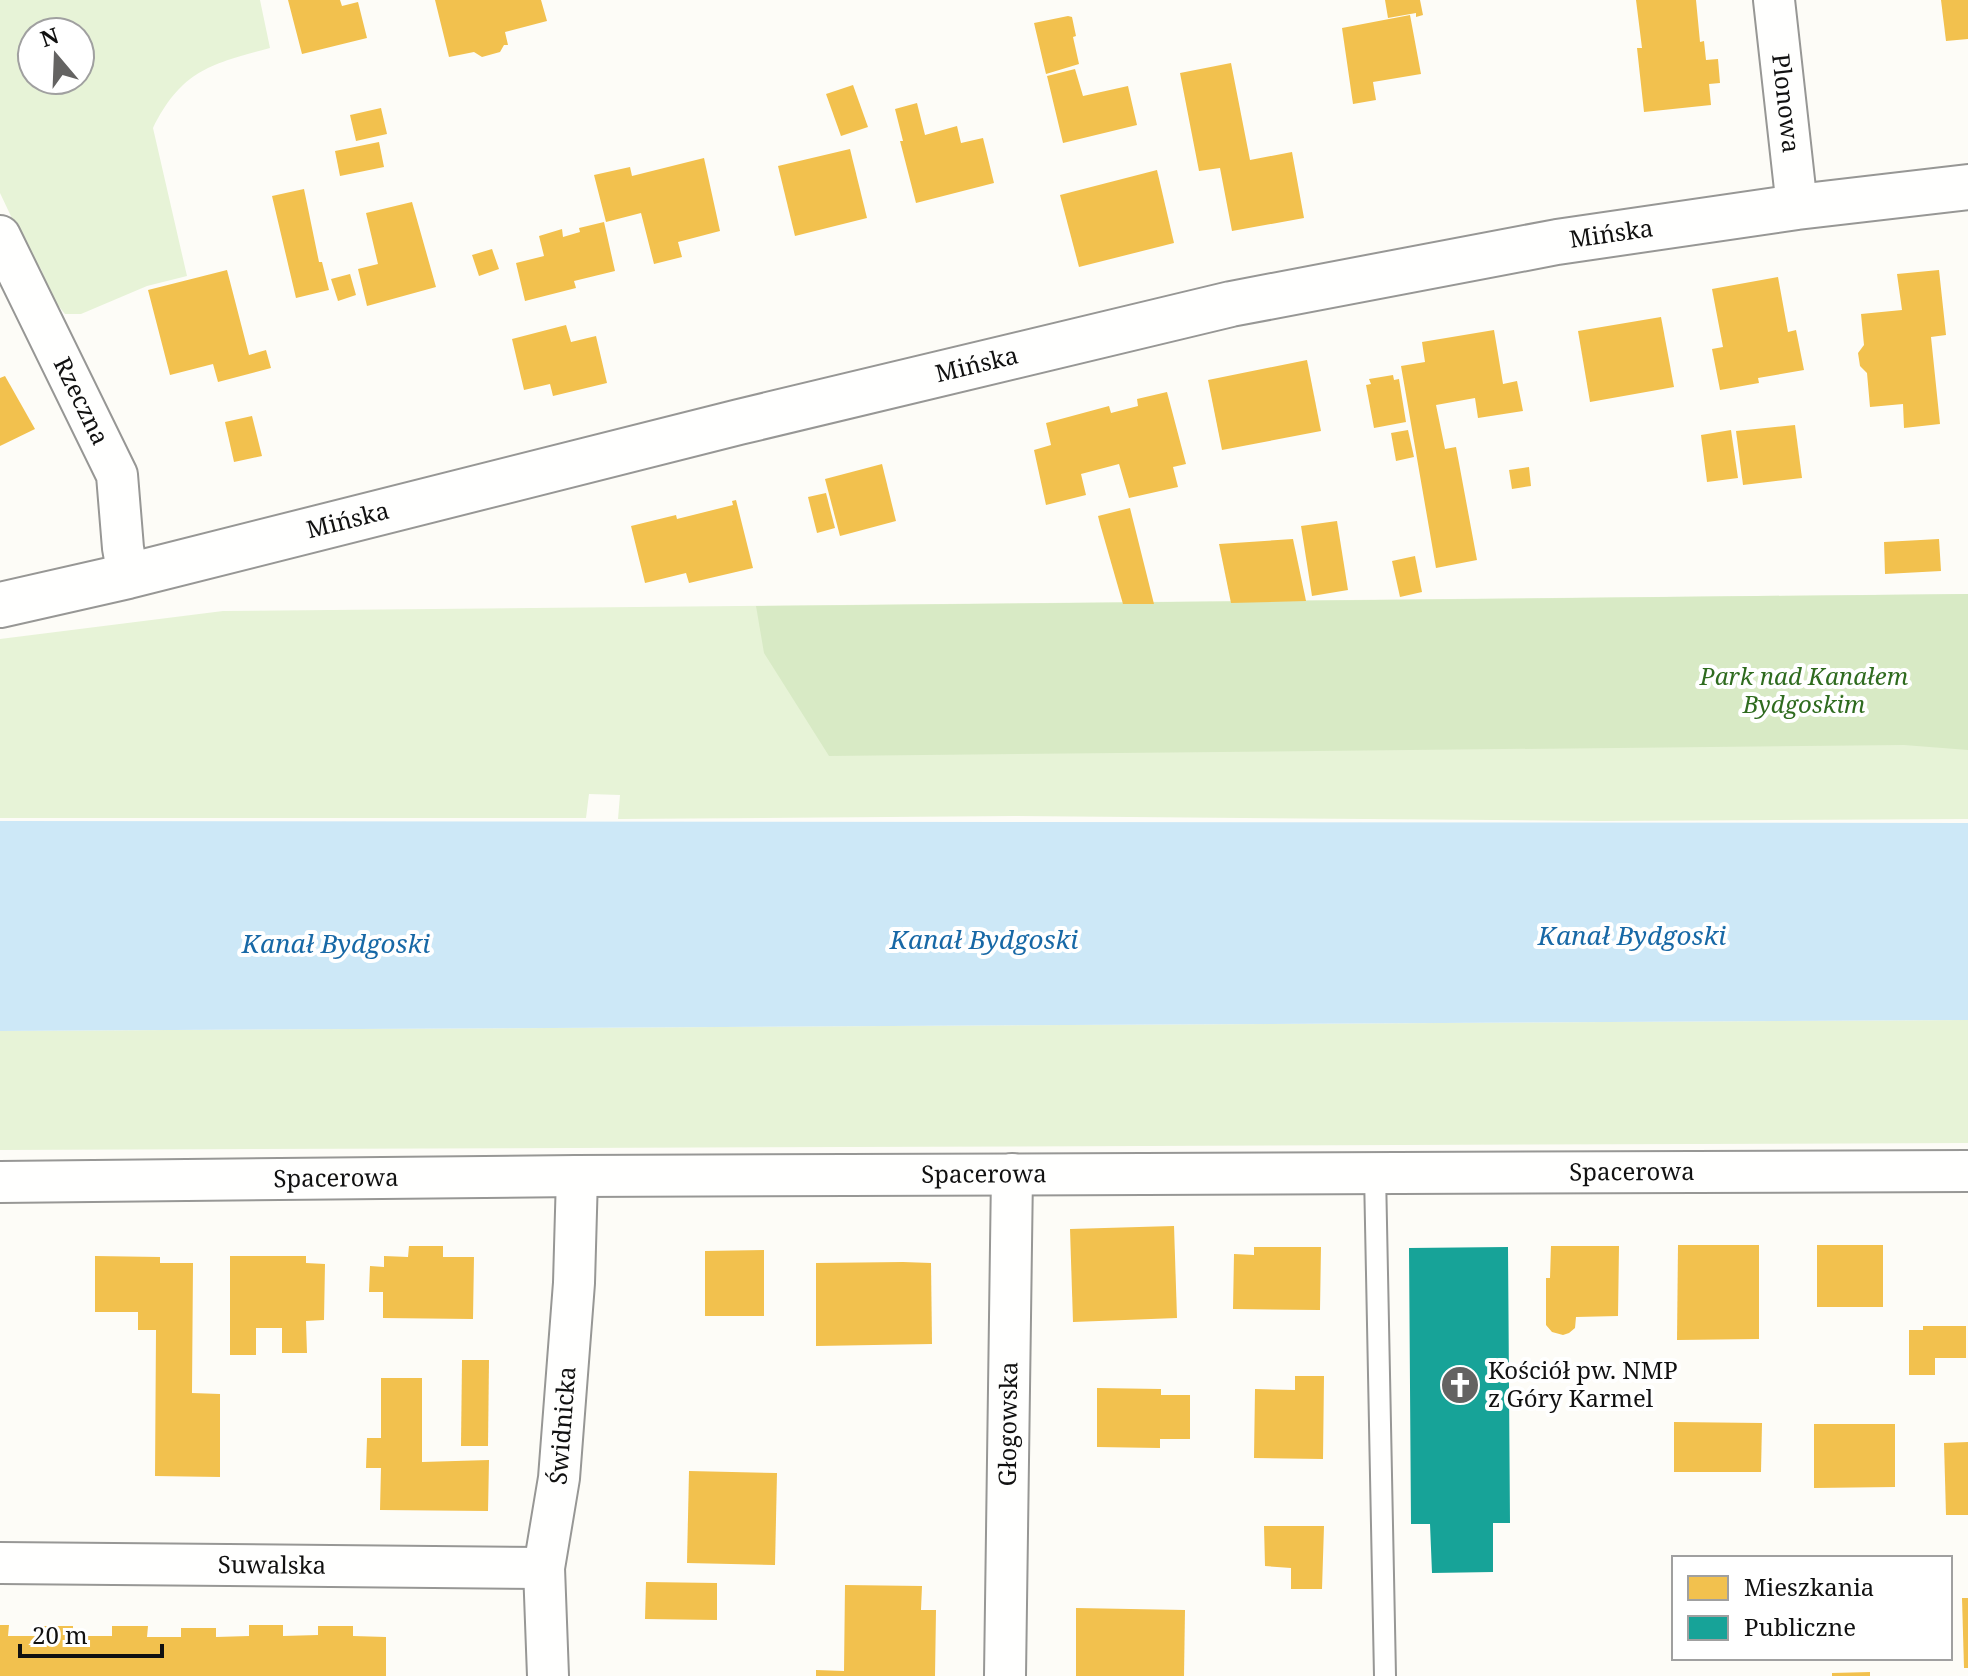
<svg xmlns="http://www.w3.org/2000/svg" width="1968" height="1676" font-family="'Noto Serif',serif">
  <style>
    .green { fill: #e7f3d7; fill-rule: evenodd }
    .forest { fill: #d8eac5 }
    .water { fill: #cde8f7 }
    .homes { fill: #f2c14e }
    .public { fill: #17a398 }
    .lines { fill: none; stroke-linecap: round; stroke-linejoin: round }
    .service-casing { stroke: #979795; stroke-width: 24 }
    .minor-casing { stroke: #979795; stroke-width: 44 }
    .tertiary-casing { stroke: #979795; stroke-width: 48 }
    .service { stroke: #fffffe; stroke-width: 20 }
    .minor { stroke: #fffffe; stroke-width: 40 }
    .tertiary { stroke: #fffffe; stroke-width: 44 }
    .labels { text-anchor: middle; stroke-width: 8; stroke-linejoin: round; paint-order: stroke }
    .street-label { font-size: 24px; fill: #111; stroke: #fff }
    .park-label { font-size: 24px; font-style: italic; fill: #2f6b1f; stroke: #fff }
    .poi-label { font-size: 24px; fill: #111; stroke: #fff; text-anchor: start }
    .water-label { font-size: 26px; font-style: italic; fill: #1768a6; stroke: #fff }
  </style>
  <rect width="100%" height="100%" fill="#fdfcf7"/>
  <!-- green -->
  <g class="green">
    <path d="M0 0H260L270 48C211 64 182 70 153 128L187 276 147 286 81 314H65L53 299 41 269 27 250 0 193ZM32 32H80V80H32Z"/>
    <path d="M1968 594V819L1600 821 1016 816 618 819 620 795 589 794 586 818H0V639L223 611Z"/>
    <path d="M1968 1020V1143L0 1150V1031Z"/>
  </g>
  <!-- forest -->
  <path class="forest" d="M1968 594V750L1904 745 829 756 764 653 756 606Z"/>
  <!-- water -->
  <path class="water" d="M0 821 1968 823V1020L0 1031Z"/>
  <!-- homes -->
  <g class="homes">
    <path d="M288 0H340L342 6 358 2 367 38 302 54Z"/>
    <path d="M435 0H541L547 21 505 32 508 45H504L500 52 482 57 474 52 449 57Z"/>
    <path d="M1385 0H1420L1423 15 1416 17V13L1388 18Z"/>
    <path d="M1636 0H1696L1700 42 1704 41 1706 60 1718 59 1720 83 1709 84 1711 105 1644 112 1637 48H1642Z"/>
    <path d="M1941 0H1968V39L1946 41Z"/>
    <path d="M1410 15 1421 74 1373 82 1376 100 1353 104 1342 28Z"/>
    <path d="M1068 16 1072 17 1076 36 1073 37 1079 64 1046 74 1034 23Z"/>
    <path d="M1231 63 1250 160 1292 152 1304 218 1232 231 1220 168 1199 171 1180 73Z"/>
    <path d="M1075 69 1083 96 1128 86 1137 125 1063 143 1047 76Z"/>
    <path d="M853 85 868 127 841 136 826 94Z"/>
    <path d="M917 103 925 135 957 126 961 143 983 138 994 183 916 203 900 141H903L895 109Z"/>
    <path d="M381 108 387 134 356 141 350 115Z"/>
    <path d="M379 142 384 167 340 176 335 151Z"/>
    <path d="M850 149 867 218 795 236 778 166Z"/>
    <path d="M704 158 720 231 678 242 682 257 654 264 641 213 606 222 594 175 630 167 632 176Z"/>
    <path d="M1157 170 1174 243 1079 267 1060 195Z"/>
    <path d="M304 189 319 262H322L329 290 296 298 272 196Z"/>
    <path d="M412 202 436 287 367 306 358 269 378 264 366 213Z"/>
    <path d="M604 222 615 271 574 281 576 288 525 301 516 263 544 256 539 236 562 229 563 237 580 232 579 228Z"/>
    <path d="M492 249 499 269 479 276 472 255Z"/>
    <path d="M227 270 249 355 266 350 271 368 218 382 213 364 170 375 148 290Z"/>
    <path d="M1939 270 1946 335 1931 337 1940 424 1904 428 1903 404 1870 407 1867 373 1860 366 1858 353 1864 345 1861 314 1902 310 1897 274Z"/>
    <path d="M350 274 356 295 338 301 331 279Z"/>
    <path d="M1778 277 1788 332 1796 330 1804 370 1758 378 1759 383 1720 390 1712 349 1723 347 1712 289Z"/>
    <path d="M1661 317 1674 387 1590 402 1578 331Z"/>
    <path d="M566 325 571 342 596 336 607 383 553 396 550 384 524 390 512 339Z"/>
    <path d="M1494 330 1503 384 1517 381 1523 411 1478 418 1475 398 1436 405 1445 449 1456 447 1477 560 1436 568 1401 366 1425 362 1422 342Z"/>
    <path d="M1307 360 1321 431 1222 450 1208 380Z"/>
    <path d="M1393 375 1394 380 1399 379 1406 422 1374 428 1366 385 1371 384 1369 379Z"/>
    <path d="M5 376 35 429 0 446V378Z"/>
    <path d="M1167 392 1186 464 1173 467 1178 487 1129 498 1119 464 1081 474 1086 495 1046 505 1034 450 1051 445 1046 423 1109 406 1111 413 1138 406 1137 399Z"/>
    <path d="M252 416 262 456 234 462 225 422Z"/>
    <path d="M1795 425 1802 478 1743 485 1736 431Z"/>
    <path d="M1408 430 1414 457 1396 461 1391 433Z"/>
    <path d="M1731 430 1738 478 1707 482 1701 435Z"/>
    <path d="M882 464 896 521 840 536 825 479Z"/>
    <path d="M1529 467 1531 486 1512 489 1509 470Z"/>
    <path d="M826 493 835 528 817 533 808 497Z"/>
    <path d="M736 500 753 568 689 583 686 573 645 583 631 526 676 515 677 519 733 505 732 501Z"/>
    <path d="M1130 508 1154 604H1123L1100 524 1098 516Z"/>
    <path d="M1337 521 1348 590 1312 596 1301 526Z"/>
    <path d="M1293 539 1306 601 1231 603 1219 544Z"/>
    <path d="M1939 539 1941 571 1885 574 1884 542Z"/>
    <path d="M1415 556 1422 592 1400 597 1392 561Z"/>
    <path d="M1174 1226 1177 1318 1073 1322 1070 1229Z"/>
    <path d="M1678 1245H1759V1339L1677 1340Z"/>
    <rect x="1817" y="1245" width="66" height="62"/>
    <path d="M409 1246H443V1257H474L473 1319 383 1318V1292H369L370 1266 384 1267V1256L408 1257Z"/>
    <path d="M1551 1246H1619L1618 1316 1576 1317 1575 1328 1569 1333 1563 1335 1552 1332 1546 1325V1278H1550Z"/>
    <path d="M1254 1247H1321L1320 1310 1233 1309 1234 1254 1254 1255Z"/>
    <path d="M764 1250V1316H705V1251Z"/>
    <path d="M95 1256 160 1257V1263H193L192 1393 220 1394V1477L155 1476 156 1330H138V1312H95Z"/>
    <path d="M230 1256H306V1263L325 1264 324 1320 306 1321 307 1353H282V1328H256V1355H230Z"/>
    <path d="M903 1262 931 1263 932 1344 816 1346V1263Z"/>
    <path d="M1923 1326H1966V1358H1935V1375H1909V1330H1923Z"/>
    <path d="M462 1360H489L488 1446H461Z"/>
    <path d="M1295 1376H1324L1323 1459 1254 1458 1255 1389 1295 1390Z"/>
    <path d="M381 1378H422V1462L489 1460 488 1511 380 1510 381 1468H366L367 1438H381Z"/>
    <path d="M1097 1388 1161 1389V1395H1190V1439H1160V1448L1097 1447Z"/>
    <path d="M1674 1422 1762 1423 1761 1472H1674Z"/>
    <path d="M1814 1424H1895V1487L1814 1488Z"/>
    <path d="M1968 1442V1515H1946L1944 1443Z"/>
    <path d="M689 1471 777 1473 775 1565 687 1563Z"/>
    <path d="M1264 1526H1324L1322 1589H1291V1568L1265 1566Z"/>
    <path d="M646 1582 717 1583V1620L645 1619Z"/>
    <path d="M845 1585 922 1586 921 1610H936L935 1676H816V1670L844 1671Z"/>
    <path d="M1962 1598H1968V1668H1964Z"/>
    <path d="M1076 1608 1185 1610 1184 1676H1076Z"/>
    <path d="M0 1625H9L8 1636H43L44 1626H73V1636H112V1626H148L147 1637H181V1628H216V1637L249 1636V1625H283V1636L318 1635V1626H353V1636L386 1637V1676H0Z"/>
    <path d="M1870 1672V1676H1832V1673Z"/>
  </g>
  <!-- public -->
  <path class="public" d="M1508 1247 1510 1523H1493V1572L1432 1573 1430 1524H1411L1409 1248Z"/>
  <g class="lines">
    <!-- service casing -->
    <g class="service-casing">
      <path id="service" d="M1375 1173 1385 1676"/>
    </g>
    <!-- minor casing -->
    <g class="minor-casing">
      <g id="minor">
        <path id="s1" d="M1774 0 1797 207"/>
        <path id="s2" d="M0 236 117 475 123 548 128 576"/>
        <path id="s3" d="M0 1182 577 1176 1968 1171"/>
        <path id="s4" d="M0 1563 544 1568"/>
        <path id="s5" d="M548 1676 544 1568 559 1478 574 1283 577 1176"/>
        <path id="s6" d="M1005 1676 1012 1174"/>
      </g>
    </g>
    <!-- tertiary casing -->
    <g class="tertiary-casing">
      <g id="tertiary">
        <path id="s7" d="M0 605 128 576 739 422 1231 304 1557 242 1797 207 1968 187"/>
      </g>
    </g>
    <!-- service -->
    <use href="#service" class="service"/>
    <!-- minor -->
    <use href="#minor" class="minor"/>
    <!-- tertiary -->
    <use href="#tertiary" class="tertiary"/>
  </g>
  <!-- icons -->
  <defs>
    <g id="church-disc" transform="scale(2)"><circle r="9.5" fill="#646362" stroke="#fff"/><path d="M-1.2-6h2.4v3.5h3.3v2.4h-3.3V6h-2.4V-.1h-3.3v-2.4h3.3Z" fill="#fff"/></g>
  </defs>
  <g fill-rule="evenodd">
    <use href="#church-disc" x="1460" y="1385"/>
  </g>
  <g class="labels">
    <!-- street labels -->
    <g class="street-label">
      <text dy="8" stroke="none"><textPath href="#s1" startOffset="104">Plonowa</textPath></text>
      <text dy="8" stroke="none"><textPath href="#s7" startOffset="1654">Mińska</textPath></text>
      <text dy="8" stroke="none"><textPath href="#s7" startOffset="1006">Mińska</textPath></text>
      <text dy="8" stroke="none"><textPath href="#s2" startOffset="184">Rzeczna</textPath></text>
      <text dy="8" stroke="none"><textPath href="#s7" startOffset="358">Mińska</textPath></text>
      <text dy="8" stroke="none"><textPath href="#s3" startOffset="1632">Spacerowa</textPath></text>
      <text dy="8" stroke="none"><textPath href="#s3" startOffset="984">Spacerowa</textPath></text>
      <text dy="8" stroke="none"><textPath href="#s3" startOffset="336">Spacerowa</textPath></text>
      <text dy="8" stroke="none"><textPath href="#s6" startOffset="252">Głogowska</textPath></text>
      <text dy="8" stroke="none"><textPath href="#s5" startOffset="252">Świdnicka</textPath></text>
      <text dy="8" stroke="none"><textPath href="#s4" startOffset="272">Suwalska</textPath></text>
    </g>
    <!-- park labels -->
    <g class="park-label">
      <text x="1804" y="685">Park nad Kanałem<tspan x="1804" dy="28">Bydgoskim</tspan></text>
    </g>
    <!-- poi labels -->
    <g class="poi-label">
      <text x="1488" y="1379">Kościół pw. NMP<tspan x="1488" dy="28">z Góry Karmel</tspan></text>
    </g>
    <!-- water labels -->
    <g class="water-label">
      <text x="1632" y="945">Kanał Bydgoski</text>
      <text x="984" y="949">Kanał Bydgoski</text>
      <text x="336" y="953">Kanał Bydgoski</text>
    </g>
  </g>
  <!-- legend -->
  <rect x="1672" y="1556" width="280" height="104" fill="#ffffff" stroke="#a0a0a0" stroke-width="2"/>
  <rect x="1688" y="1576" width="40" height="24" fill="#f2c14e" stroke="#a0a0a0" stroke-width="2"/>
  <text x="1744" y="1596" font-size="24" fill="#111111">Mieszkania</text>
  <rect x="1688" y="1616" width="40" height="24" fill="#17a398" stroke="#a0a0a0" stroke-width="2"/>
  <text x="1744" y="1636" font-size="24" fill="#111111">Publiczne</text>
  <!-- north arrow -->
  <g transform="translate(56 56) rotate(341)"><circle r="38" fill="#ffffff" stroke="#a0a0a0" stroke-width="2"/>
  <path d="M0-6L14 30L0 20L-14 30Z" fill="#646362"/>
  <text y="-12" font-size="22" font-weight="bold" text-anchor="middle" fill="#111111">N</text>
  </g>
  <!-- scale -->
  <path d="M20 1644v12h142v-12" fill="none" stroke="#111111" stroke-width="4"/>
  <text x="32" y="1644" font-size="24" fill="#111111" stroke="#ffffff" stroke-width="6" paint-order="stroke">20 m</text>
</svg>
